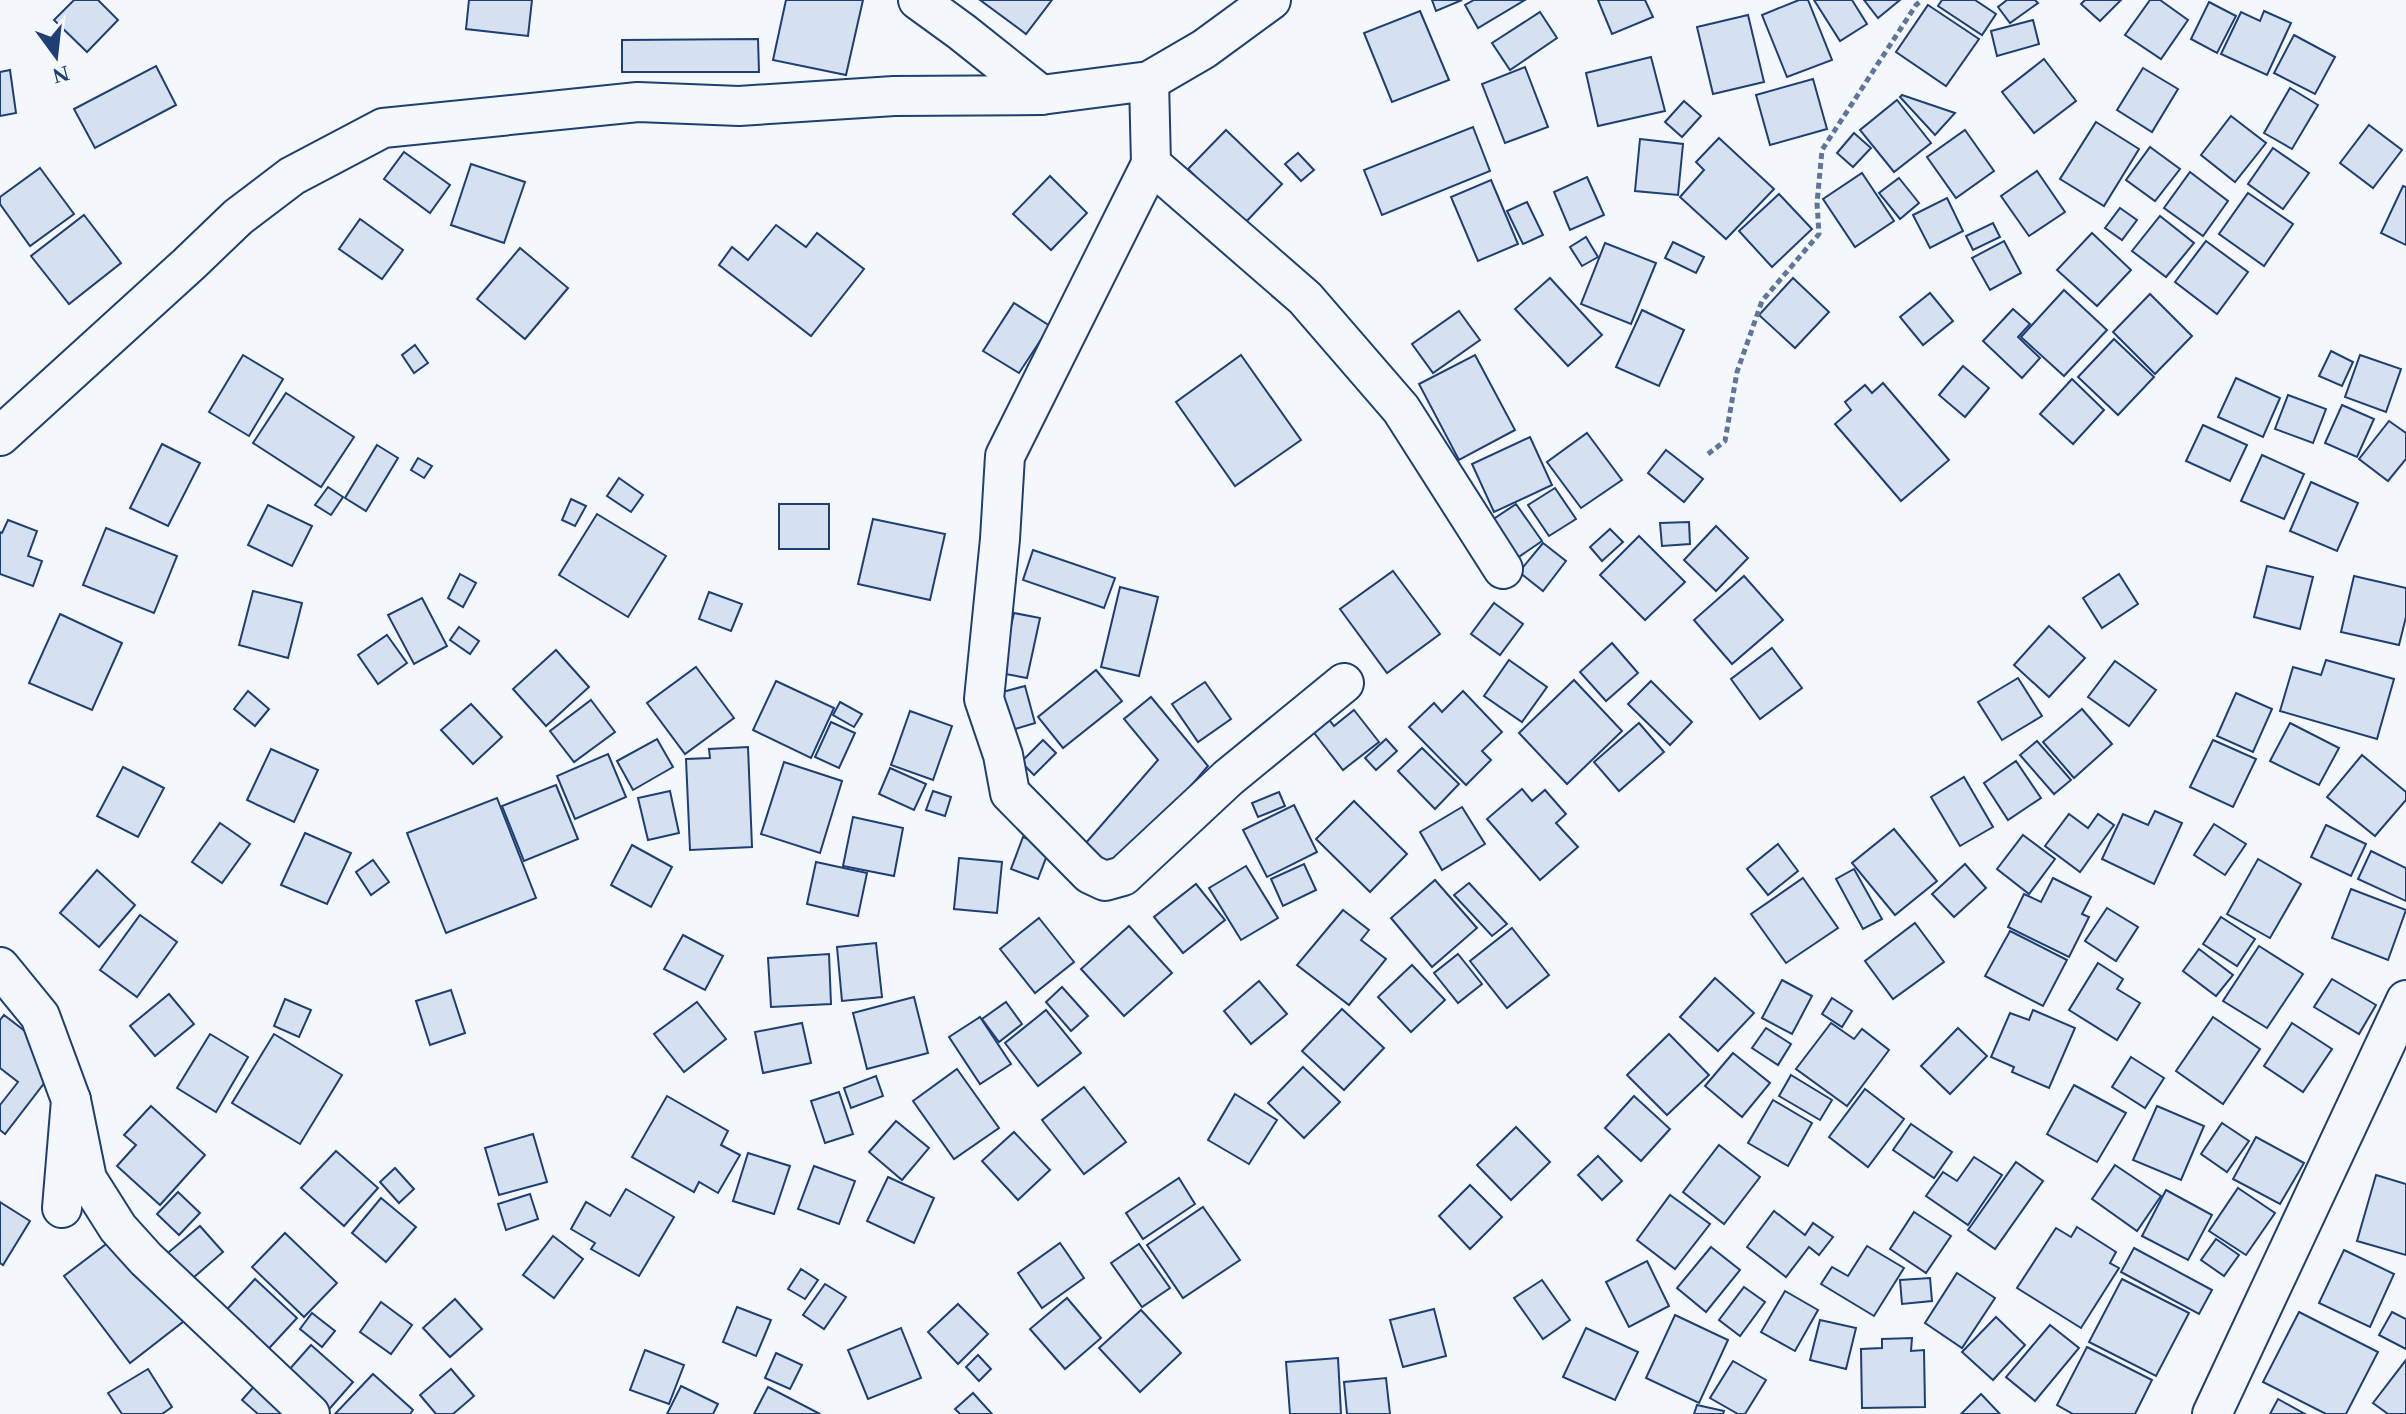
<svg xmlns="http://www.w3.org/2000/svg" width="2406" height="1414" font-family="'Times New Roman',serif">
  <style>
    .building { fill: #d5e0f0; stroke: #1d3f73; stroke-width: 2 }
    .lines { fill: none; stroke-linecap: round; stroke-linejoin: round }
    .street-casing { stroke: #1d3f73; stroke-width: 42 }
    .path { stroke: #5e769c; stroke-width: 5; stroke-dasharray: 6 4; stroke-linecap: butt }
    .street { stroke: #f4f7fb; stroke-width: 38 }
  </style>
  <rect width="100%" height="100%" fill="#f4f7fb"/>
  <!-- building -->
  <g class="building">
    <path d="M74 0H98L118 20 87 52 54 20Z"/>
    <path d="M469 0H532L528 36 466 29Z"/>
    <path d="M786 0H863L846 75 773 60Z"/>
    <path d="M980 0H1052L1026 34Z"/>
    <path d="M1432 0H1462L1436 11Z"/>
    <path d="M1474 0H1525L1478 28 1465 5Z"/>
    <path d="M1598 0H1645L1653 17 1612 34Z"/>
    <path d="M1799 0H1808L1832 60 1787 77 1762 15Z"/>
    <path d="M1814 0H1852L1867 24 1840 41Z"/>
    <path d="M1864 0H1900L1878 18Z"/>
    <path d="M1942 0H1975L1996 14 1982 35 1938 6Z"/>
    <path d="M2007 0H2035L2038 3 2010 23 1998 7Z"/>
    <path d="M2085 0H2121L2100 21 2081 4Z"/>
    <path d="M2150 0H2160L2188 20 2161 59 2125 35Z"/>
    <path d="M2209 2 2236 16 2217 53 2191 39Z"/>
    <path d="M1928 5 1979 39 1946 86 1896 52Z"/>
    <path d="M1420 11 1449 80 1392 102 1364 33Z"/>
    <path d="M2264 11 2291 23 2267 75 2221 54 2241 12 2260 21Z"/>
    <path d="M1540 12 1557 38 1510 70 1492 43Z"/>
    <path d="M1748 15 1764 82 1713 94 1697 27Z"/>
    <path d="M2033 20 2039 44 1997 56 1991 31Z"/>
    <path d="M2294 35 2335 57 2315 94 2274 73Z"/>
    <path d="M758 39 759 72H622V40Z"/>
    <path d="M1651 57 1665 111 1598 126 1586 73Z"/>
    <path d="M2044 59 2076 101 2034 133 2002 92Z"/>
    <path d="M156 66 176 105 95 148 74 109Z"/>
    <path d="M1525 67 1548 127 1505 143 1482 84Z"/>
    <path d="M2143 68 2178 89 2152 132 2117 110Z"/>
    <path d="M10 70 16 113 0 116V72Z"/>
    <path d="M1813 79 1827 129 1770 145 1756 95Z"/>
    <path d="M2290 88 2318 105 2292 149 2264 133Z"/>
    <path d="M1902 95 1955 113 1935 135 1900 97Z"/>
    <path d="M1897 100 1931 143 1894 172 1860 130Z"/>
    <path d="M1684 101 1701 116 1682 137 1665 122Z"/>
    <path d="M2231 116 2266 143 2235 182 2201 155Z"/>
    <path d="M2096 122 2139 149 2104 206 2060 179Z"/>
    <path d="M2369 125 2402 150 2373 188 2340 163Z"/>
    <path d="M1473 127 1490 171 1382 215 1364 170Z"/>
    <path d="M1226 130 1282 184 1244 224 1188 169Z"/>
    <path d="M1965 130 1994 171 1956 198 1927 157Z"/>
    <path d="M1854 133 1871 148 1853 167 1837 153Z"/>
    <path d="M1719 138 1774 189 1726 239 1680 197 1704 170 1696 162Z"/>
    <path d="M1640 139 1683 144 1678 195 1635 191Z"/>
    <path d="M2150 147 2180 169 2155 201 2126 180Z"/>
    <path d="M2273 148 2309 173 2283 209 2248 184Z"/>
    <path d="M404 152 450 185 430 213 384 179Z"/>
    <path d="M1298 153 1314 170 1301 181 1285 164Z"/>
    <path d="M471 164 525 182 504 243 451 225Z"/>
    <path d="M40 168 74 214 30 246 0 204V197Z"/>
    <path d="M2037 171 2065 212 2029 236 2001 196Z"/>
    <path d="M2190 172 2228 201 2203 236 2164 208Z"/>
    <path d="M1862 173 1894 221 1855 247 1823 199Z"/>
    <path d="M1050 176 1087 213 1051 250 1013 214Z"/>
    <path d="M1587 177 1604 215 1570 230 1554 192Z"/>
    <path d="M1899 178 1919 203 1900 219 1879 193Z"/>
    <path d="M1491 180 1518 244 1478 261 1451 197Z"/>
    <path d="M2403 186 2406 187V245L2381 233Z"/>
    <path d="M2248 193 2293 224 2264 266 2219 234Z"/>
    <path d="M1779 194 1812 229 1772 267 1739 231Z"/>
    <path d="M1947 198 1963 231 1930 248 1913 215Z"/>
    <path d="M1527 202 1543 235 1523 244 1507 211Z"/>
    <path d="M2120 208 2137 220 2122 240 2105 228Z"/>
    <path d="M84 215 121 263 69 304 31 256Z"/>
    <path d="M2160 216 2194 243 2166 277 2132 251Z"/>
    <path d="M360 219 403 250 382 279 339 249Z"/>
    <path d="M1993 223 2000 237 1973 250 1966 236Z"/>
    <path d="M776 225 806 247 817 233 864 269 811 336 719 265 732 247 748 260Z"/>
    <path d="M2092 233 2131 270 2097 306 2057 270Z"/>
    <path d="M1586 237 1598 257 1582 266 1570 247Z"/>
    <path d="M2004 241 2021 273 1990 290 1972 258Z"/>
    <path d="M2206 241 2248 272 2217 314 2175 282Z"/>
    <path d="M1673 242 1704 257 1696 273 1665 258Z"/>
    <path d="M1605 243 1656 263 1631 324 1581 304Z"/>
    <path d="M520 248 568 288 525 339 477 299Z"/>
    <path d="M1550 278 1602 335 1568 366 1515 309Z"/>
    <path d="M1793 278 1829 312 1795 348 1759 315Z"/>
    <path d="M2064 290 2107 330 2064 376 2021 337Z"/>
    <path d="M1930 293 1953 321 1923 345 1900 317Z"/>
    <path d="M2150 294 2192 336 2155 374 2113 332Z"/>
    <path d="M1014 303 1050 326 1019 373 983 351Z"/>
    <path d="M2013 309 2030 324 2018 337 2040 358 2022 378 1983 341Z"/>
    <path d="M1642 310 1684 330 1659 386 1616 367Z"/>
    <path d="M1459 311 1480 340 1433 373 1412 344Z"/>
    <path d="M2114 339 2154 377 2118 415 2078 377Z"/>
    <path d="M415 345 428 363 414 373 402 355Z"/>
    <path d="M2331 351 2353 362 2342 386 2319 376Z"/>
    <path d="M243 355 283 379 249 436 209 412Z"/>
    <path d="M1241 355 1301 440 1235 486 1176 402Z"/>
    <path d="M1475 355 1515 430 1459 460 1419 384Z"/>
    <path d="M2360 355 2401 369 2386 412 2345 397Z"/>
    <path d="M1963 366 1989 388 1965 417 1939 395Z"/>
    <path d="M2236 378 2280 398 2263 437 2218 417Z"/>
    <path d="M2072 379 2104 410 2073 444 2040 414Z"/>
    <path d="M1883 383 1949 460 1901 501 1835 424 1851 410 1845 402 1865 385 1872 393Z"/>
    <path d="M286 393 354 437 321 487 253 443Z"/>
    <path d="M2288 395 2326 409 2313 443 2275 429Z"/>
    <path d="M2342 405 2374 419 2357 457 2325 443Z"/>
    <path d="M2389 421 2406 433V459L2388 481 2359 459Z"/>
    <path d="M2203 425 2247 445 2230 481 2186 461Z"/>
    <path d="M1587 433 1622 480 1581 508 1547 462Z"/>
    <path d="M1530 437 1552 485 1494 512 1472 464Z"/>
    <path d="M162 444 200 463 168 526 130 508Z"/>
    <path d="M377 445 398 458 366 511 345 498Z"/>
    <path d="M1666 450 1703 479 1684 502 1648 473Z"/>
    <path d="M2262 455 2304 474 2284 519 2241 501Z"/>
    <path d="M418 458 432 466 424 478 411 470Z"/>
    <path d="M619 478 643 495 631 512 607 496Z"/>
    <path d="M2311 482 2358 503 2337 551 2290 531Z"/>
    <path d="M328 487 343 497 331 515 315 505Z"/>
    <path d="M1555 488 1576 519 1549 536 1528 505Z"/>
    <path d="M571 499 586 506 575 526 562 520Z"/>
    <rect x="779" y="504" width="50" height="45"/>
    <path d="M1516 504 1542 541 1507 565 1480 528Z"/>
    <path d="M268 505 312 526 292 566 248 545Z"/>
    <path d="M597 514 666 556 628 617 559 575Z"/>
    <path d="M873 519 945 534 930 600 858 584Z"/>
    <path d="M8 520 37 531 28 556 42 561 33 586 0 574V532L2 533Z"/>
    <path d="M1689 522 1690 544 1662 546 1660 523Z"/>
    <path d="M1716 526 1748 558 1716 591 1684 560Z"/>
    <path d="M106 528 177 556 154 613 83 585Z"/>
    <path d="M1610 529 1623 542 1602 561 1590 547Z"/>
    <path d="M1639 536 1685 582 1645 620 1600 575Z"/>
    <path d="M1543 543 1566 561 1543 591 1519 572Z"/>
    <path d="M1033 550 1115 578 1104 608 1023 580Z"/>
    <path d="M2267 566 2313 577 2300 629 2254 617Z"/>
    <path d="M1393 571 1440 634 1387 673 1340 609Z"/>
    <path d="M460 574 476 583 463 607 448 598Z"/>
    <path d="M2119 574 2138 604 2102 628 2083 598Z"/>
    <path d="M1744 576 1783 620 1732 664 1694 620Z"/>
    <path d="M2354 576 2406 588V617L2399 645 2341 632Z"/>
    <path d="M1120 587 1158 597 1139 676 1101 667Z"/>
    <path d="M253 591 302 603 288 658 239 645Z"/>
    <path d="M709 592 742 604 731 631 699 619Z"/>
    <path d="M422 598 447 646 414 664 388 615Z"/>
    <path d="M1494 603 1523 624 1500 655 1471 634Z"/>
    <path d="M1014 613 1040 618 1027 678 1000 673Z"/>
    <path d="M60 614 122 643 92 710 29 683Z"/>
    <path d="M2049 626 2085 658 2049 697 2014 665Z"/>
    <path d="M459 627 479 641 470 654 450 640Z"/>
    <path d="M387 635 407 663 378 684 358 655Z"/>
    <path d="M1612 643 1638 673 1606 701 1580 672Z"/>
    <path d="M1772 648 1802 688 1760 719 1731 679Z"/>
    <path d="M556 650 589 687 546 726 513 689Z"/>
    <path d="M1509 660 1547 687 1522 722 1484 696Z"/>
    <path d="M2326 660 2394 679 2377 739 2280 711 2293 667 2321 675Z"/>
    <path d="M2115 661 2156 690 2129 726 2088 697Z"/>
    <path d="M696 667 734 718 685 754 647 703Z"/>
    <path d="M1096 670 1122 701 1063 748 1038 717Z"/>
    <path d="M2018 678 2042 716 2002 740 1978 702Z"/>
    <path d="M1574 680 1622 731 1567 784 1519 733Z"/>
    <path d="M776 681 834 708 811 758 753 730Z"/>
    <path d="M1651 681 1692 722 1670 745 1628 704Z"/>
    <path d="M1205 682 1231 719 1198 742 1172 704Z"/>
    <path d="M1025 686 1035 723 1005 732 995 694Z"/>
    <path d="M248 691 269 709 255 726 234 709Z"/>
    <path d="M1463 691 1502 732 1482 751 1491 760 1466 785 1409 727 1434 703 1442 712Z"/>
    <path d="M2236 693 2272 709 2253 752 2217 736Z"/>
    <path d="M1151 697 1208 766 1118 871 1085 844 1158 760 1124 719Z"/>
    <path d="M591 700 615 732 574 762 550 731Z"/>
    <path d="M840 702 862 714 854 727 833 715Z"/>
    <path d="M471 704 502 737 473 764 441 730Z"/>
    <path d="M2082 709 2112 744 2074 778 2043 742Z"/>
    <path d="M1354 710 1379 742 1343 770 1311 729 1326 716 1334 726Z"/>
    <path d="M910 711 952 726 933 780 891 765Z"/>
    <path d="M831 722 855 733 839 768 815 757Z"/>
    <path d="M1639 723 1664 752 1619 791 1594 762Z"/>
    <path d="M2290 723 2339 748 2319 785 2270 761Z"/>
    <path d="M657 739 673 767 633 790 617 761Z"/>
    <path d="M1386 739 1397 751 1376 770 1365 758Z"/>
    <path d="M1043 740 1056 753 1034 775 1021 762Z"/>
    <path d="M2213 740 2256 759 2233 807 2190 787Z"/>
    <path d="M2037 741 2071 780 2054 794 2020 755Z"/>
    <path d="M748 747 752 847 690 850 686 759 710 758 709 749Z"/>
    <path d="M1422 748 1459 784 1435 809 1398 771Z"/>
    <path d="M271 749 318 770 294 822 247 800Z"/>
    <path d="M608 754 626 797 575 819 557 776Z"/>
    <path d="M2362 755 2406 792V800L2375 836 2327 797Z"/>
    <path d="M2016 761 2041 798 2008 820 1984 783Z"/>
    <path d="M784 762 842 781 820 853 761 834Z"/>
    <path d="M123 767 164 788 138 837 97 816Z"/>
    <path d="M890 768 926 784 914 810 879 794Z"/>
    <path d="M1964 777 1993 827 1960 846 1931 797Z"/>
    <path d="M556 785 578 839 524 861 502 806Z"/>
    <path d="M1522 789 1532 801 1545 790 1566 814 1556 823 1578 847 1540 880 1487 819Z"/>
    <path d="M670 791 679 833 648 840 638 798Z"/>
    <path d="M933 791 951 797 945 816 926 810Z"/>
    <path d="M1279 792 1285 806 1258 817 1252 803Z"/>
    <path d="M497 798 536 898 446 933 407 833Z"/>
    <path d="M1354 801 1407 854 1370 892 1316 839Z"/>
    <path d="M1294 805 1317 852 1267 877 1243 830Z"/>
    <path d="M1462 807 1485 844 1442 870 1420 832Z"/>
    <path d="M2155 811 2182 823 2154 884 2102 859 2123 814 2148 825Z"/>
    <path d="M2069 814 2088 828 2098 814 2114 825 2080 872 2045 846Z"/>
    <path d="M853 817 903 828 894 876 843 866Z"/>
    <path d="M220 823 250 844 222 883 192 862Z"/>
    <path d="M2214 824 2246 844 2225 875 2194 855Z"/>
    <path d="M2326 825 2366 844 2351 876 2311 857Z"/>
    <path d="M1894 829 1937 881 1895 915 1852 863Z"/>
    <path d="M305 833 351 853 327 904 281 885Z"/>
    <path d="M2023 835 2055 859 2029 894 1997 869Z"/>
    <path d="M1023 837 1050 847 1038 879 1011 869Z"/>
    <path d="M1778 844 1798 871 1768 895 1747 869Z"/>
    <path d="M632 845 672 867 651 907 611 885Z"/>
    <path d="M2371 851 2406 868V901L2358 879Z"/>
    <path d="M959 858 1002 862 997 913 954 909Z"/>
    <path d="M2258 859 2301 884 2270 938 2227 914Z"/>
    <path d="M373 860 389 882 371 895 356 872Z"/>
    <path d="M816 862 867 873 858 916 807 904Z"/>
    <path d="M1304 864 1316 890 1283 906 1271 879Z"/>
    <path d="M1965 864 1986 888 1954 917 1932 894Z"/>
    <path d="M1246 866 1278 918 1241 940 1209 888Z"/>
    <path d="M1854 869 1882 919 1863 929 1836 879Z"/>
    <path d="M97 870 135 905 99 947 60 913Z"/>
    <path d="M1803 878 1838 928 1786 963 1751 914Z"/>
    <path d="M2053 878 2091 897 2082 914 2089 917 2069 957 2008 927 2024 894 2041 902Z"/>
    <path d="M1435 880 1477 928 1432 967 1391 918Z"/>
    <path d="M1469 883 1507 924 1492 936 1454 895Z"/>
    <path d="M1196 884 1225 920 1183 953 1154 917Z"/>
    <path d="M2351 889 2406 910 2388 960 2332 938Z"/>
    <path d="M2107 908 2138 927 2116 961 2085 941Z"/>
    <path d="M1343 910 1369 930 1361 940 1386 959 1349 1005 1297 965Z"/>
    <path d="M140 915 177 942 137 997 100 970Z"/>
    <path d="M2221 917 2255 939 2237 966 2203 944Z"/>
    <path d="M1039 918 1074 962 1035 993 1000 949Z"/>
    <path d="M1915 923 1944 962 1893 999 1865 961Z"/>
    <path d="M1129 926 1172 973 1124 1016 1081 969Z"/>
    <path d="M1512 928 1549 975 1507 1008 1470 961Z"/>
    <path d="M2010 931 2067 960 2043 1006 1985 976Z"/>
    <path d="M683 935 723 956 705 990 664 969Z"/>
    <path d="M876 943 882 997 842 1001 837 947Z"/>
    <path d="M2259 946 2303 974 2267 1028 2223 1001Z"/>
    <path d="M2199 949 2233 975 2216 996 2183 971Z"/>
    <path d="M829 954 831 1004 771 1007 768 958Z"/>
    <path d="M1458 954 1482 984 1458 1003 1434 973Z"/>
    <path d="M2098 963 2123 979 2117 989 2140 1003 2117 1040 2069 1010Z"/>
    <path d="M1412 965 1445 1000 1411 1032 1378 997Z"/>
    <path d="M1715 978 1754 1013 1718 1051 1680 1017Z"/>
    <path d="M2332 979 2376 1005 2359 1034 2314 1007Z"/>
    <path d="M1782 980 1812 996 1792 1034 1762 1018Z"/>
    <path d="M1259 981 1287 1014 1251 1044 1224 1011Z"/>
    <path d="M1062 987 1088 1016 1071 1031 1046 1002Z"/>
    <path d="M451 990 465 1033 430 1045 416 1001Z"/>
    <path d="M169 994 194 1024 155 1056 130 1026Z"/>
    <path d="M914 997 928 1053 867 1069 853 1013Z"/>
    <path d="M1832 998 1852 1011 1842 1027 1822 1014Z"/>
    <path d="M285 999 311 1010 299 1037 274 1026Z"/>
    <path d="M697 1002 726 1039 684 1072 654 1034Z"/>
    <path d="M1006 1002 1022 1024 999 1042 982 1019Z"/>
    <path d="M1342 1009 1384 1048 1344 1090 1302 1051Z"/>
    <path d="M1046 1010 1081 1053 1038 1086 1005 1043Z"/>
    <path d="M2033 1010 2075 1028 2049 1088 2012 1072 2014 1067 1991 1057 2010 1013 2029 1020Z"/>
    <path d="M4 1015 47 1048 55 1069 5 1134 0 1130V1105L18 1082 0 1068V1020Z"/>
    <path d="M980 1017 1011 1064 980 1084 949 1037Z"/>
    <path d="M2213 1017 2260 1049 2223 1104 2176 1071Z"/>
    <path d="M802 1023 811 1063 763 1073 755 1032Z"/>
    <path d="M1831 1023 1854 1039 1862 1029 1889 1050 1847 1106 1796 1069Z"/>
    <path d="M2292 1023 2332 1049 2303 1092 2264 1066Z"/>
    <path d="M1766 1028 1791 1044 1778 1065 1752 1048Z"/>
    <path d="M1958 1028 1987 1056 1950 1094 1921 1066Z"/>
    <path d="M210 1034 248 1057 216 1112 177 1088Z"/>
    <path d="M274 1034 342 1075 300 1144 232 1103Z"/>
    <path d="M1669 1034 1709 1075 1667 1115 1627 1075Z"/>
    <path d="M1733 1053 1770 1083 1742 1117 1705 1086Z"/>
    <path d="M2131 1057 2164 1078 2145 1108 2112 1087Z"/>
    <path d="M1303 1067 1340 1102 1304 1138 1268 1103Z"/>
    <path d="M957 1069 999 1128 954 1159 913 1101Z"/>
    <path d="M1791 1075 1832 1100 1820 1120 1779 1096Z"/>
    <path d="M876 1076 883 1096 851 1108 844 1088Z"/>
    <path d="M2074 1085 2126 1113 2097 1162 2047 1134Z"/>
    <path d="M1084 1087 1126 1142 1084 1174 1042 1120Z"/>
    <path d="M1865 1089 1904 1119 1868 1167 1829 1137Z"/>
    <path d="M839 1092 853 1134 825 1143 811 1101Z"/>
    <path d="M1235 1094 1277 1120 1249 1164 1208 1140Z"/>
    <path d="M667 1096 728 1131 721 1145 740 1155 718 1193 699 1182 694 1192 632 1157Z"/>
    <path d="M1634 1096 1670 1129 1641 1161 1605 1128Z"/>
    <path d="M1773 1100 1812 1123 1788 1166 1748 1143Z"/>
    <path d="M151 1106 205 1155 160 1205 117 1166 136 1145 124 1135Z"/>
    <path d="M2157 1106 2204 1126 2181 1180 2133 1160Z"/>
    <path d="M896 1121 929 1148 902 1180 869 1152Z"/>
    <path d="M2222 1123 2249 1141 2227 1172 2201 1154Z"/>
    <path d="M1911 1124 1952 1152 1934 1178 1893 1150Z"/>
    <path d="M1516 1127 1550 1162 1511 1200 1477 1165Z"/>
    <path d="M1014 1132 1050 1170 1018 1200 982 1161Z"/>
    <path d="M533 1134 547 1182 499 1195 485 1148Z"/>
    <path d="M2256 1137 2304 1163 2280 1204 2233 1179Z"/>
    <path d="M1719 1145 1760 1177 1724 1224 1683 1192Z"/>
    <path d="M336 1151 378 1188 344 1226 301 1188Z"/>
    <path d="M748 1153 790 1166 774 1214 733 1201Z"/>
    <path d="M1598 1156 1622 1181 1602 1200 1578 1175Z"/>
    <path d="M1974 1157 2002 1175 1968 1225 1926 1196 1943 1172 1957 1181Z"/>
    <path d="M2016 1162 2043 1181 1995 1249 1968 1230Z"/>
    <path d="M2115 1165 2161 1196 2137 1231 2092 1199Z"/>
    <path d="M814 1166 855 1181 839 1224 798 1209Z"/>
    <path d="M395 1168 414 1189 399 1203 380 1182Z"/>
    <path d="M2376 1175 2406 1184V1255L2357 1241Z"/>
    <path d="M888 1177 934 1198 914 1243 867 1221Z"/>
    <path d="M1179 1178 1195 1204 1143 1239 1126 1213Z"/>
    <path d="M1470 1185 1502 1217 1470 1249 1439 1216Z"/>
    <path d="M2238 1188 2275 1213 2246 1255 2209 1231Z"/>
    <path d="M626 1189 674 1217 639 1276 591 1249 595 1243 571 1229 586 1202 610 1216Z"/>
    <path d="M2166 1190 2212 1215 2188 1260 2142 1236Z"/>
    <path d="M178 1192 200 1213 179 1235 157 1214Z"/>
    <path d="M530 1194 538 1219 506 1230 498 1204Z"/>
    <path d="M1670 1195 1710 1224 1675 1269 1637 1240Z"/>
    <path d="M381 1198 416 1227 386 1262 352 1233Z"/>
    <path d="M0 1202 30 1221 3 1265 0 1263Z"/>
    <path d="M1203 1207 1240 1260 1183 1298 1147 1245Z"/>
    <path d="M1774 1211 1805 1235 1813 1223 1833 1237 1819 1255 1809 1247 1786 1277 1747 1247Z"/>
    <path d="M1914 1212 1951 1236 1926 1273 1890 1249Z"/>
    <path d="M200 1226 223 1252 186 1284 163 1257Z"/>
    <path d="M2077 1227 2116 1252 2110 1263 2119 1268 2081 1328 2017 1288 2056 1228 2071 1237Z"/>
    <path d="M122 1232 188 1318 130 1363 64 1276Z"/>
    <path d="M285 1233 337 1283 304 1317 252 1267Z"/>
    <path d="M553 1236 583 1259 554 1298 523 1275Z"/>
    <path d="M2216 1239 2239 1255 2224 1276 2201 1260Z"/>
    <path d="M1060 1243 1084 1278 1042 1308 1018 1273Z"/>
    <path d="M1139 1244 1170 1288 1142 1307 1111 1263Z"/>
    <path d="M1867 1246 1904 1268 1874 1316 1821 1284 1832 1267 1848 1276Z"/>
    <path d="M1711 1247 1740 1270 1706 1312 1677 1288Z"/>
    <path d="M2134 1248 2212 1290 2199 1314 2121 1272Z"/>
    <path d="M2344 1250 2394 1274 2370 1327 2319 1303Z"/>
    <path d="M1647 1261 1669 1306 1629 1327 1606 1282Z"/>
    <path d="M801 1269 818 1280 805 1299 788 1289Z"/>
    <path d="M1957 1273 1995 1298 1962 1348 1925 1323Z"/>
    <path d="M1930 1278 1932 1301 1902 1304 1900 1280Z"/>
    <path d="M255 1279 297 1318 261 1357 219 1318Z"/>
    <path d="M2122 1279 2189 1313 2156 1376 2089 1342Z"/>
    <path d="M1542 1280 1570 1320 1543 1339 1514 1298Z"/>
    <path d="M825 1284 846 1297 824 1329 803 1315Z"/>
    <path d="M1744 1287 1765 1302 1740 1336 1719 1320Z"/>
    <path d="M1785 1291 1818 1310 1795 1351 1761 1332Z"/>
    <path d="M1067 1298 1101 1338 1065 1369 1030 1329Z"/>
    <path d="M455 1299 482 1329 450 1357 423 1328Z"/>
    <path d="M381 1302 412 1325 391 1354 360 1332Z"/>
    <path d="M958 1304 988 1334 958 1364 928 1332Z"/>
    <path d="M737 1307 771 1320 756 1356 723 1342Z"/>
    <path d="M1434 1309 1446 1356 1403 1367 1390 1320Z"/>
    <path d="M1141 1310 1181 1353 1140 1392 1099 1348Z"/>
    <path d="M2299 1312 2378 1352 2346 1414H2326L2263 1382Z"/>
    <path d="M2392 1312 2406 1319V1349L2379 1335Z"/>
    <path d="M312 1313 335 1331 322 1347 300 1329Z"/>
    <path d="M1675 1315 1728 1340 1699 1403 1646 1378Z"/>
    <path d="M1996 1317 2025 1345 1993 1380 1962 1352Z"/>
    <path d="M1820 1320 1856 1328 1846 1369 1810 1360Z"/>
    <path d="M2050 1325 2079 1348 2035 1401 2006 1377Z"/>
    <path d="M901 1328 921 1378 868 1399 848 1350Z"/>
    <path d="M1586 1328 1638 1352 1615 1400 1563 1377Z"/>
    <path d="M1912 1338 1911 1351 1924 1350 1925 1407 1862 1408 1861 1349 1882 1348V1339Z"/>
    <path d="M311 1345 353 1382 325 1414 280 1380Z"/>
    <path d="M2087 1347 2152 1380 2135 1414H2073L2057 1405Z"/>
    <path d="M645 1350 684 1365 669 1404 630 1390Z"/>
    <path d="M776 1353 802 1365 790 1389 765 1378Z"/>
    <path d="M978 1355 991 1369 979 1381 966 1367Z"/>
    <path d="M1338 1358 1341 1414H1290L1286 1362Z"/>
    <path d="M2406 1360V1414H2388L2373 1403Z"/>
    <path d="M1733 1361 1766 1380 1745 1414H1738L1710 1398Z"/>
    <path d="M148 1369 172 1407 162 1414H122L108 1393Z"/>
    <path d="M451 1369 474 1396 453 1414H436L420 1395Z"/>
    <path d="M373 1374 413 1410 410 1414H335Z"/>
    <path d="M1386 1378 1390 1414H1347L1344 1382Z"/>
    <path d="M258 1382 292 1414H258L242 1400Z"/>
    <path d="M681 1386 718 1404 713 1414H667Z"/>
    <path d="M768 1387 820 1414H754Z"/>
    <path d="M973 1393 992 1414H960L955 1409Z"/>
    <path d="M1981 1394 2000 1414H1961Z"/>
    <path d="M2278 1399 2305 1414H2270Z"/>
    <path d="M1697 1405 1724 1411 1723 1414H1694Z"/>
  </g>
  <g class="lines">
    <!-- street casing -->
    <g class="street-casing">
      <g id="street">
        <path d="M918 0 962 32 1041 95"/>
        <path d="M1149 81 1151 164 1305 298 1401 409 1503 569"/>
        <path d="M1151 164 1005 456 1000 539 984 699 1003 755 1010 793 1090 874 1105 881 1123 876 1228 778 1344 683"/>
        <path d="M0 436 189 264 238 217 292 176 383 128 638 102 739 106 894 96 1041 95 1149 81 1204 49 1271 0"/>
        <path d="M0 967 40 1016 71 1100 62 1208"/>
        <path d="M71 1100 87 1179 118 1228 146 1259 310 1414"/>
        <path d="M2212 1414 2406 1000"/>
      </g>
    </g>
    <!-- path -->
    <path class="path" d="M1708 454 1725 441 1737 372 1762 301 1819 234 1817 203 1822 150 1916 5 1922 0"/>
    <!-- street -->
    <use href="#street" class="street"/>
  </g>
  <!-- north arrow -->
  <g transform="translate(56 56) rotate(165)" stroke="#f4f7fb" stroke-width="6" paint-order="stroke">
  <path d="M0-6L14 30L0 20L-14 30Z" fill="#1d3f73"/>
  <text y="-12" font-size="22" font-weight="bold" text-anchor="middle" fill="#1d3f73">N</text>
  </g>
</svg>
